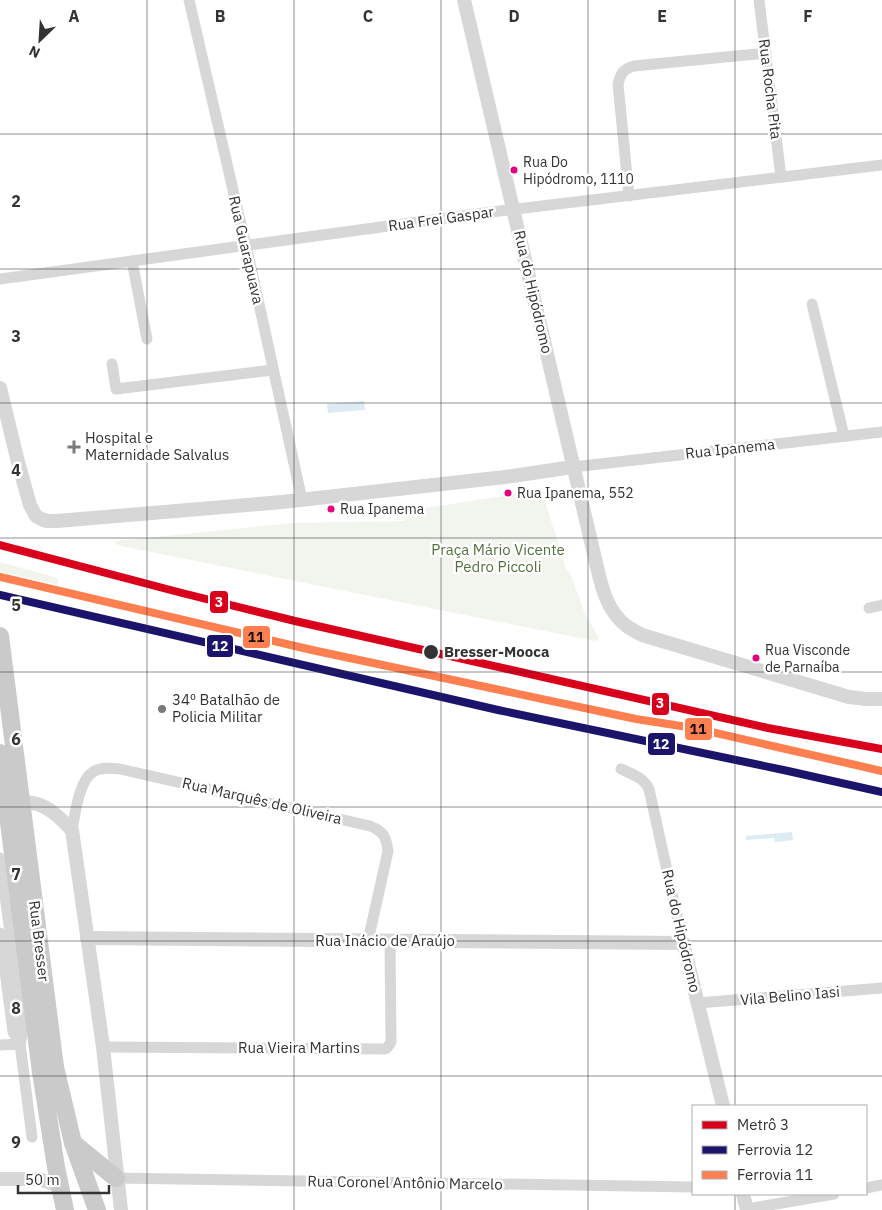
<svg xmlns="http://www.w3.org/2000/svg" width="882" height="1210" font-family="'IBM Plex Sans',sans-serif">
  <style>
    .green { fill: #f1f5ed }
    .water { fill: #ddebf3 }
    .lines { fill: none; stroke-linecap: round; stroke-linejoin: round }
    .minor { stroke: #d7d7d7; stroke-width: 11 }
    .tertiary { stroke: #d7d7d7; stroke-width: 14 }
    .primary { stroke: #cacaca; stroke-width: 18 }
    .primary-bridge { stroke: #cacaca; stroke-width: 18 }
    .rail-1-casing { stroke: #fff; stroke-width: 11 }
    .rail-2-casing { stroke: #fff; stroke-width: 11 }
    .rail-1 { stroke: #1c146b; stroke-width: 8 }
    .rail-2 { stroke: #ff7f50; stroke-width: 8 }
    .metro-1-casing { stroke: #fff; stroke-width: 11 }
    .metro-1 { stroke: #d9001c; stroke-width: 8 }
    .grid { fill: none; stroke: #333; stroke-width: 1; stroke-opacity: 0.55 }
    .bus-dot { fill: #e5007d; stroke: #fff; stroke-width: 2 }
    .poi-dot { fill: #7a7a7a; stroke: #fff; stroke-width: 2 }
    .stop-dot { fill: #333; stroke: #fff; stroke-width: 2 }
    .labels { text-anchor: middle; stroke-width: 5; stroke-linejoin: round; paint-order: stroke }
    .bus-label { font-size: 14px; fill: #333; stroke: #fff; text-anchor: start }
    .street-label { font-size: 15px; fill: #333; stroke: #fff }
    .poi-label { font-size: 15px; fill: #333; stroke: #fff; text-anchor: start }
    .park-label { font-size: 15px; fill: #56703f; stroke: #fff }
    .stop-label { font-size: 15px; font-weight: bold; fill: #333; stroke: #fff; text-anchor: start }
    .grid-label { font-size: 16px; text-anchor: middle; font-weight: bold; fill: #333; stroke: #fff; stroke-width: 5; stroke-linejoin: round; paint-order: stroke }
    .line-badge { stroke: #fff; stroke-width: 2 }
    .badge-label { font-size: 14px; text-anchor: middle; font-weight: bold; fill: #fff }
    .pale-badge-label { font-size: 14px; text-anchor: middle; font-weight: bold; fill: #111 }
  </style>
  <rect width="100%" height="100%" fill="#fff"/>
  <!-- green -->
  <g class="green">
    <path d="M531 493 545 501 566 568 571 575 585 614 599 638 595 641 116 545V541L292 523 404 521 413 510 516 494Z"/>
    <path d="M0 562 58 578V586L0 573Z"/>
  </g>
  <!-- water -->
  <g class="water">
    <path d="M364 401 365 410 328 413 327 404Z"/>
    <path d="M792 832 793 840 775 842 774 838 746 840V836Z"/>
  </g>
  <g class="lines">
    <!-- minor -->
    <g class="minor">
      <path d="M189 0 250 263 302 500"/>
      <path d="M759 0 781 177"/>
      <path d="M629 196 618 84C621 73 623 69 634 66L766 53"/>
      <path d="M132 261 147 339"/>
      <path d="M0 279 491 212 882 165"/>
      <path d="M812 304 844 436"/>
      <path d="M112 364 116 389 273 370"/>
      <path d="M573 467 882 432"/>
      <path d="M869 608 882 605"/>
      <path d="M621 769C632 774 644 778 649 789L683 943"/>
      <path d="M72 830C75 815 79 780 93 772 100 767 111 768 120 769L370 826C384 832 386 836 388 851L368 941"/>
      <path d="M0 858 23 1030 20 1044"/>
      <path d="M0 933 13 1032 20 1044 32 1137"/>
      <path d="M698 1003 882 988"/>
      <path d="M0 1045 20 1044"/>
      <path d="M103 1047 384 1049 387 1048 391 1042 390 942"/>
      <path d="M116 1178 693 1187"/>
      <path d="M866 1188 882 1185"/>
      <path d="M747 1209 834 1194"/>
    </g>
    <!-- tertiary -->
    <g class="tertiary">
      <path d="M464 0 597 567C602 589 608 613 628 627 633 630 638 633 642 635L849 697 866 699H882"/>
      <path d="M0 388 18 462 30 505 36 516 41 519 47 521H57L282 502 505 477 573 467"/>
      <path d="M13 803C19 803 27 802 33 803 49 806 61 819 72 830L103 1047 121 1210"/>
      <path d="M87 938 683 943 723 1106"/>
      <path d="M0 1179H39L59 1186"/>
      <path d="M743 1194 747 1210"/>
    </g>
    <!-- primary -->
    <g class="primary">
      <path d="M55 1067 73 1143 97 1210"/>
      <path d="M41 1072 56 1167 65 1210"/>
      <path d="M73 1143 116 1178"/>
    </g>
    <!-- primary-bridge -->
    <g class="primary-bridge">
      <path d="M0 636 55 1067"/>
      <path d="M0 753 41 1072"/>
    </g>
    <!-- rail-1 casing -->
    <g class="rail-1-casing">
      <path id="rail-1" d="M0 595 498 710 788 771 882 792"/>
    </g>
    <!-- rail-2 casing -->
    <g class="rail-2-casing">
      <path id="rail-2" d="M0 577 312 650 636 719 694 728 882 771"/>
    </g>
    <!-- rail-1 -->
    <use href="#rail-1" class="rail-1"/>
    <!-- rail-2 -->
    <use href="#rail-2" class="rail-2"/>
    <!-- metro-1 casing -->
    <g class="metro-1-casing">
      <path id="metro-1" d="M0 545 182 593 295 621 768 728 882 749"/>
    </g>
    <!-- metro-1 -->
    <use href="#metro-1" class="metro-1"/>
  </g>
  <!-- grid -->
  <path class="grid" d="M147 0V1210M294 0V1210M441 0V1210M588 0V1210M735 0V1106M0 134H882M0 269H882M0 403H882M0 538H882M0 672H882M0 807H882M0 941H882M0 1076H882M735 1194V1210"/>
  <!-- markers -->
  <g class="bus-dot">
    <circle cx="514" cy="170" r="4.5"/>
    <circle cx="508" cy="493" r="4.5"/>
    <circle cx="331" cy="509" r="4.5"/>
    <circle cx="756" cy="658" r="4.5"/>
  </g>
  <g class="poi-dot">
    <path d="M71.5 439.5h5v5h5v5h-5v5h-5v-5h-5v-5h5z"/>
    <circle cx="162" cy="709" r="5"/>
  </g>
  <circle class="stop-dot" cx="431" cy="652" r="8"/>
  <g class="labels">
    <!-- bus labels -->
    <g class="bus-label">
      <text x="523" y="167">Rua Do<tspan x="523" dy="17">Hipódromo, 1110</tspan></text>
      <text x="517" y="498">Rua Ipanema, 552</text>
      <text x="340" y="514">Rua Ipanema</text>
      <text x="765" y="655">Rua Visconde<tspan x="765" dy="17">de Parnaíba</tspan></text>
    </g>
    <!-- street labels -->
    <g class="street-label">
      <text transform="translate(770 89) rotate(83)" y="5">Rua Rocha Pita</text>
      <text transform="translate(441 219) rotate(-8)" y="5">Rua Frei Gaspar</text>
      <text transform="translate(246 250) rotate(77)" y="5">Rua Guarapuava</text>
      <text transform="translate(533 292) rotate(77)" y="5">Rua do Hipódromo</text>
      <text transform="translate(730 449) rotate(-6)" y="5">Rua Ipanema</text>
      <text transform="translate(262 801) rotate(13)" y="5">Rua Marquês de Oliveira</text>
      <text transform="translate(681 931) rotate(77)" y="5">Rua do Hipódromo</text>
      <text transform="translate(39 941) rotate(83)" y="5">Rua Bresser</text>
      <text x="385" y="946">Rua Inácio de Araújo</text>
      <text transform="translate(790 996) rotate(-5)" y="5">Vila Belino Iasi</text>
      <text x="299" y="1053">Rua Vieira Martins</text>
      <text transform="translate(405 1183) rotate(1)" y="5">Rua Coronel Antônio Marcelo</text>
    </g>
    <!-- poi labels -->
    <g class="poi-label">
      <text x="85" y="443">Hospital e<tspan x="85" dy="17">Maternidade Salvalus</tspan></text>
      <text x="172" y="705">34º Batalhão de<tspan x="172" dy="17">Policia Militar</tspan></text>
    </g>
    <!-- park labels -->
    <g class="park-label">
      <text x="498" y="555">Praça Mário Vicente<tspan x="498" dy="17">Pedro Piccoli</tspan></text>
    </g>
    <!-- stop labels -->
    <g class="stop-label">
      <text x="444" y="657">Bresser-Mooca</text>
    </g>
  </g>
  <g class="grid-label">
    <text x="74" y="22">A</text>
    <text x="220" y="22">B</text>
    <text x="368" y="22">C</text>
    <text x="514" y="22">D</text>
    <text x="662" y="22">E</text>
    <text x="808" y="22">F</text>
    <text x="16" y="207">2</text>
    <text x="16" y="342">3</text>
    <text x="16" y="476">4</text>
    <text x="16" y="611">5</text>
    <text x="16" y="745">6</text>
    <text x="16" y="880">7</text>
    <text x="16" y="1014">8</text>
    <text x="16" y="1148">9</text>
  </g>
  <g class="line-badge">
    <rect x="209" y="590" width="20" height="24" rx="5" fill="#d9001c"/>
    <rect x="242" y="625" width="29" height="24" rx="5" fill="#ff7f50"/>
    <rect x="206" y="634" width="28" height="24" rx="5" fill="#1c146b"/>
    <rect x="651" y="692" width="19" height="24" rx="5" fill="#d9001c"/>
    <rect x="684" y="717" width="29" height="24" rx="5" fill="#ff7f50"/>
    <rect x="647" y="732" width="29" height="24" rx="5" fill="#1c146b"/>
  </g>
  <g class="badge-label">
    <text x="219" y="607">3</text>
    <text x="220" y="651">12</text>
    <text x="660" y="708">3</text>
    <text x="661" y="749">12</text>
  </g>
  <g class="pale-badge-label">
    <text x="256" y="642">11</text>
    <text x="698" y="734">11</text>
  </g>
  <!-- legend -->
  <rect x="692" y="1105" width="175" height="90" fill="#ffffff" stroke="#adadad"/>
  <rect x="702" y="1121" width="25" height="8" fill="#d9001c" stroke="#adadad"/>
  <text x="737" y="1130" font-size="15" fill="#333333">Metrô 3</text>
  <rect x="702" y="1146" width="25" height="8" fill="#1c146b" stroke="#adadad"/>
  <text x="737" y="1155" font-size="15" fill="#333333">Ferrovia 12</text>
  <rect x="702" y="1171" width="25" height="8" fill="#ff7f50" stroke="#adadad"/>
  <text x="737" y="1180" font-size="15" fill="#333333">Ferrovia 11</text>
  <!-- north arrow -->
  <g transform="translate(40 40) rotate(205)" stroke="#ffffff" stroke-width="4" paint-order="stroke">
  <path d="M0-4L9 19L0 12L-9 19Z" fill="#333333"/>
  <text y="-8" font-size="14" font-weight="bold" text-anchor="middle" fill="#333333">N</text>
  </g>
  <!-- scale -->
  <path d="M18 1185v8h91v-8" fill="none" stroke="#333333" stroke-width="2.5"/>
  <text x="25" y="1185" font-size="15" fill="#333333" stroke="#ffffff" stroke-width="4" paint-order="stroke">50 m</text>
</svg>
